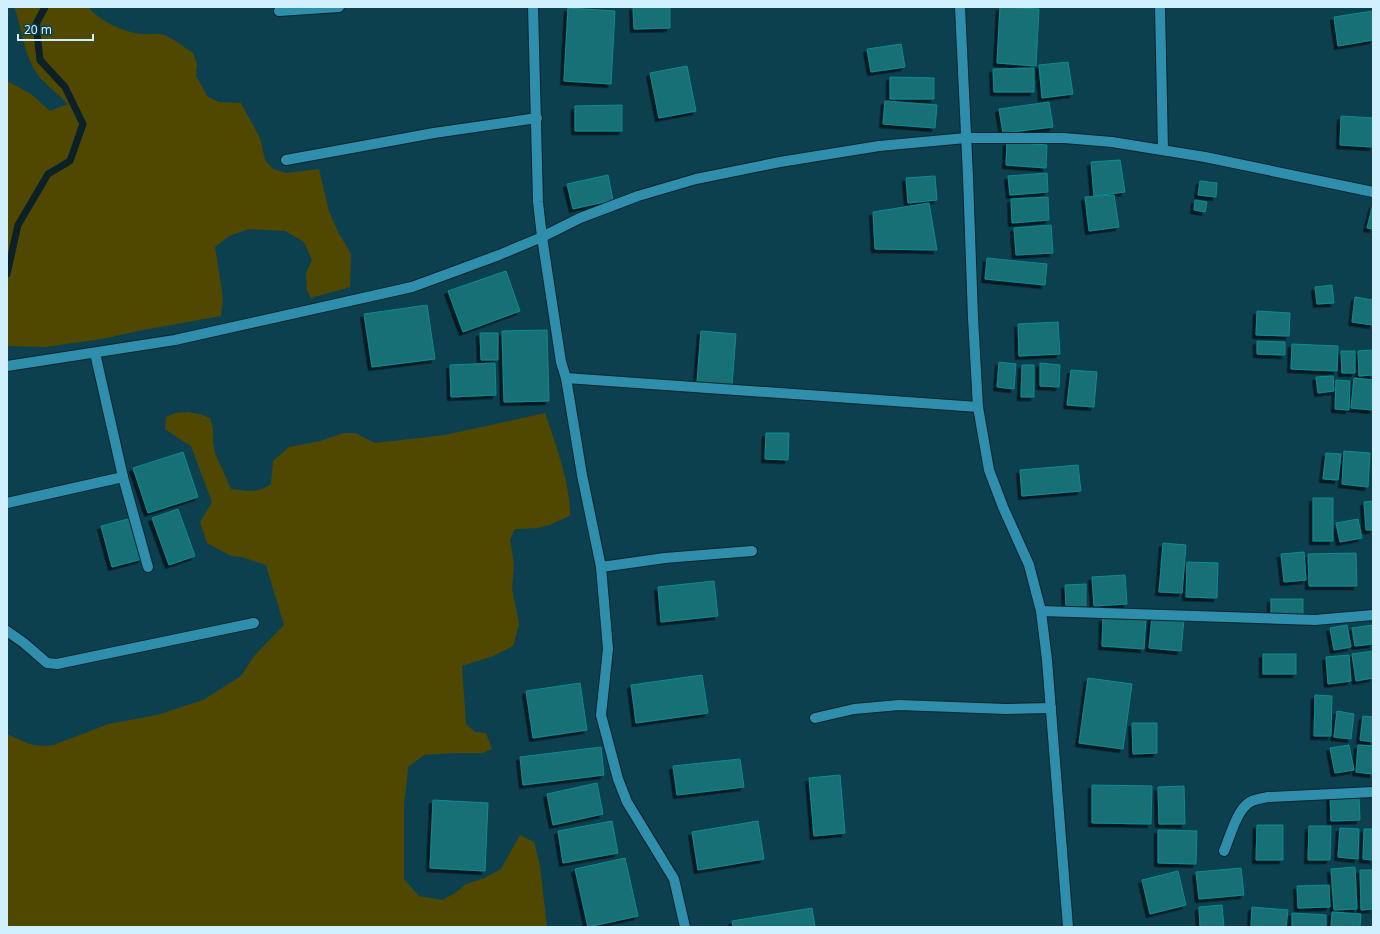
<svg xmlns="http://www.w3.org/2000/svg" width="1380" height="934" font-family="'Noto Sans',sans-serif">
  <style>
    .green { fill: #504801 }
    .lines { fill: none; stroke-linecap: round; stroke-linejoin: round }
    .stream { stroke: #0b2027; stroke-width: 7 }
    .building { fill: #186f74; stroke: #0d8b92; filter: url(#shadow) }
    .minor-casing { stroke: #07252e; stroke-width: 12 }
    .minor { stroke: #2e8eab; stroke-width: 10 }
  </style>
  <defs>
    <filter id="shadow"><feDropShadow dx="-3.5" dy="3.5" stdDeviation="0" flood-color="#0009"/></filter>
  </defs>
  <rect width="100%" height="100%" fill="#0c404f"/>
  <!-- green -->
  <g class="green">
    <path d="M14 7H88C101 22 123 32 142 34 149 35 158 33 164 35 174 39 184 47 193 53L197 64 196 76 208 97 219 102 241 103 260 138 265 160 273 169 286 173 319 169 329 211 338 232 351 254 350 287 311 298 307 290 306 273 312 260 304 242 285 231 249 229 229 236 215 247 223 298 221 316 138 331 102 339 45 347 7 346V81L31 94 50 111 68 104C58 94 46 85 38 75 25 57 22 32 16 12Z"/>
    <path d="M188 412 199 414 210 418 213 429V441L215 453 231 489C248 491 256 494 271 484L273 461 289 447 320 441 344 433H355L375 443 445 435 545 413C555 442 571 486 570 516L549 525 538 528 515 529 510 540 514 564 512 588 519 624 513 646 493 656 462 666 466 724 475 732 486 733 492 749 482 753H456L424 755 408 767 407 780 404 804V879L419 896 442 900 454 894 466 884 485 878 501 869 520 835 534 842 540 866 547 927H7V734L29 744 42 746 53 745 109 724 157 715 203 700 241 676 255 655 284 625 266 565 242 557 231 556 207 543 200 522 212 502 191 446 178 438 165 429 166 417 176 413Z"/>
  </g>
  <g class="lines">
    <!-- stream -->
    <path class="stream" d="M7 274 18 225 48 174 70 161 83 124 65 87 40 60 36 24 45 7"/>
  </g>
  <!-- building -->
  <g class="building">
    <path d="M633 7H670V28L634 29Z"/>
    <path d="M1000 7 1039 9 1036 66 997 63Z"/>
    <path d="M568 8 615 11 611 84 564 81Z"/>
    <path d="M1373 11V40L1338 46 1334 17Z"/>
    <path d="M901 44 905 67 871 72 867 49Z"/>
    <path d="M1068 62 1073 94 1042 98 1039 65Z"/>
    <path d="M687 66 696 111 659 118 650 73Z"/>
    <path d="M1034 68V92H994L993 69Z"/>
    <path d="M890 77 934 78V99H890Z"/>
    <path d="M885 101 937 105 935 128 883 124Z"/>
    <path d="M1049 102 1053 127 1003 133 999 109Z"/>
    <path d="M622 105V131H575V106Z"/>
    <path d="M1341 116 1373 118V147L1340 145Z"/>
    <path d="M1007 142 1047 145 1046 168 1006 165Z"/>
    <path d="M1120 160 1125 192 1094 196 1091 162Z"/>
    <path d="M1047 173 1048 192 1010 195 1008 176Z"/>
    <path d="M608 175 613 200 573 209 567 184Z"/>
    <path d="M935 176 937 200 908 203 906 178Z"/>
    <path d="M1200 181 1217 183 1216 197 1198 195Z"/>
    <path d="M1114 195 1119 227 1089 231 1085 197Z"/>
    <path d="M1048 197 1049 220 1012 223 1011 199Z"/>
    <path d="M1195 200 1207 202 1205 212 1194 210Z"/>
    <path d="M929 203 937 250 875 249 873 212Z"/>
    <path d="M1373 204V229L1367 228Z"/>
    <path d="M1051 225 1053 253 1016 255 1014 228Z"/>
    <path d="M987 258 1047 264 1045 285 985 279Z"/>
    <path d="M506 271 520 311 463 332 448 291Z"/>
    <path d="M1332 285 1334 303 1317 304 1315 287Z"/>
    <path d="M1355 297 1373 300V325L1352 322Z"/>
    <path d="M427 305 435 359 372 367 364 314Z"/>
    <path d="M1257 311 1290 313 1289 336 1256 335Z"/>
    <path d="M1058 322 1060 354 1019 356 1018 324Z"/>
    <path d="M547 330 549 401 504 402 502 331Z"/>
    <path d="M701 331 736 334 732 385 697 382Z"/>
    <path d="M480 333H498V360H481Z"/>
    <path d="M1257 341 1285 342V355L1257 354Z"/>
    <path d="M1292 344 1338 346 1337 371 1291 369Z"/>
    <path d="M1373 350V375L1359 376 1358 351Z"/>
    <path d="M1341 351H1355V373H1342Z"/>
    <path d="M999 362 1016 364 1014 389 997 387Z"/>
    <path d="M495 363 496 395 451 397 450 365Z"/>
    <path d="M1040 363 1060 365 1059 387 1040 386Z"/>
    <path d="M1022 365H1034V397H1021Z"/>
    <path d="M1071 370 1097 372 1094 407 1067 405Z"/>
    <path d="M1333 376 1334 391 1318 393 1316 377Z"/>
    <path d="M1354 378 1373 380V410L1351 408Z"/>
    <path d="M1336 380 1350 381 1349 410 1335 409Z"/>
    <path d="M766 433H789L788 460 765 459Z"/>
    <path d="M1344 451 1370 453 1368 487 1342 484Z"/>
    <path d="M183 452 198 497 148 513 133 468Z"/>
    <path d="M1326 453 1341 454 1338 480 1323 479Z"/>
    <path d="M1078 465 1081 491 1022 496 1020 470Z"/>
    <rect x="1313" y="498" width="20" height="43"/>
    <path d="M1373 501V530H1366L1364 502Z"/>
    <path d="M178 509 195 556 169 565 152 518Z"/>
    <path d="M132 518 142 559 112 567 101 526Z"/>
    <path d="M1358 519 1362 538 1340 542 1336 523Z"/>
    <path d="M1163 543 1186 545 1182 593 1159 592Z"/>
    <path d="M1304 552 1306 580 1284 582 1281 554Z"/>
    <path d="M1356 553 1357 586H1309L1308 554Z"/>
    <path d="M1187 562 1218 563 1217 598 1186 597Z"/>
    <path d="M1125 575 1127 604 1094 606 1092 577Z"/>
    <path d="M714 581 718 616 661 622 658 587Z"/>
    <path d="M1086 584V607H1066L1065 585Z"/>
    <rect x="1271" y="599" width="32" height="19"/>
    <path d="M1152 616 1184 619 1181 651 1149 648Z"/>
    <path d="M1146 617 1144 649 1102 646 1103 618Z"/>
    <path d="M1347 625 1351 647 1334 650 1330 628Z"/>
    <path d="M1373 625V644L1355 646 1352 628Z"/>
    <path d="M1373 651V678L1356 681 1352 654Z"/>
    <rect x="1263" y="654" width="33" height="20"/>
    <path d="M1349 655 1351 681 1328 684 1326 657Z"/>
    <path d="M702 675 708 713 636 723 631 685Z"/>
    <path d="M1088 678 1132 684 1123 749 1079 743Z"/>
    <path d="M580 683 587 730 533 738 526 691Z"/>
    <path d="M1315 695 1332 696 1331 736H1314Z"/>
    <path d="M1337 711 1354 714 1351 739 1334 737Z"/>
    <path d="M1363 716 1373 717V742L1360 740Z"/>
    <path d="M1132 723H1157V753L1133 754Z"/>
    <path d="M1349 745 1354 770 1335 773 1330 748Z"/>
    <path d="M1358 745 1373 746V774L1356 772Z"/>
    <path d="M601 747 604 775 523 785 520 757Z"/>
    <path d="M740 759 744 787 677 795 673 766Z"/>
    <path d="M840 775 845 833 814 836 809 778Z"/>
    <path d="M597 783 603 814 553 825 547 794Z"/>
    <path d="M1092 785 1152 786 1151 824 1092 823Z"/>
    <path d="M1184 786 1185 824H1159L1158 787Z"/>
    <path d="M1330 795H1359L1360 820 1331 821Z"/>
    <path d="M433 800 488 803 485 871 430 868Z"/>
    <path d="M612 821 618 853 563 863 558 831Z"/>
    <path d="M758 821 764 859 698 870 692 832Z"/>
    <path d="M1257 825H1283V860H1256Z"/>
    <path d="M1309 826H1331L1330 860H1308Z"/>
    <path d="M1340 828 1359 829 1358 859 1338 857Z"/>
    <path d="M1364 829H1373V860L1363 859Z"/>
    <path d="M1158 830 1197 831 1196 864 1158 863Z"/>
    <path d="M625 858 638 916 588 927 575 869Z"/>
    <path d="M1355 867 1357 909 1334 910 1331 869Z"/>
    <path d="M1241 868 1244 895 1199 899 1196 872Z"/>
    <path d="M1360 870H1373V909L1361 910Z"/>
    <path d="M1178 871 1186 905 1150 914 1142 880Z"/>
    <path d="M1329 885 1330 907 1298 908 1297 886Z"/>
    <path d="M1222 905 1224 927H1200L1199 907Z"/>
    <path d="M1252 907 1288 910 1286 927H1251Z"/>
    <path d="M812 908 815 927H733L732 921Z"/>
    <path d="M1332 912 1361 914 1360 927H1331Z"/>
    <path d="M1292 913 1326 915V927H1292Z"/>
  </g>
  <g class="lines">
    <!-- minor casing -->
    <g class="minor-casing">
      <g id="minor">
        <path d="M533 7 538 202 542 237 561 362 566 378 582 475 601 567 608 649 601 715 618 779 627 802 674 879 685 927"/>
        <path d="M960 7 968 177 973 318 978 407 989 470 1003 507 1029 565 1041 611 1047 660 1068 927"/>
        <path d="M1160 7 1163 150"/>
        <path d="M279 11 339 7"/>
        <path d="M286 160 434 133 537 118"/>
        <path d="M95 353 123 477 148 567"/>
        <path d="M7 366 175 340 412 287 499 255 542 237 580 218 638 196 696 179 780 162 879 146 966 138H1064L1112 142 1205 157 1373 192"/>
        <path d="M566 378 978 407"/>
        <path d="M7 503 123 477"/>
        <path d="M601 567 665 558 752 551"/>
        <path d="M1041 611 1315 620 1373 615"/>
        <path d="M7 631 24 643 47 663 57 664 254 623"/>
        <path d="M815 718 854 709 899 705 1006 709 1051 708"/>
        <path d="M1224 851C1230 837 1237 809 1250 802 1255 799 1262 798 1268 797L1373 792"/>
      </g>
    </g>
    <!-- minor -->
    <use href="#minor" class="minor"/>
  </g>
  <!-- border -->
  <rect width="1380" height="934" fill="none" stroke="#cff0fc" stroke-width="16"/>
  <!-- scale -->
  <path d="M18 34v6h75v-6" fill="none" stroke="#cff0fc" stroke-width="2"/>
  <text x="24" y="34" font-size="12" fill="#cff0fc" stroke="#0c404f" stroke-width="3" paint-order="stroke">20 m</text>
</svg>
